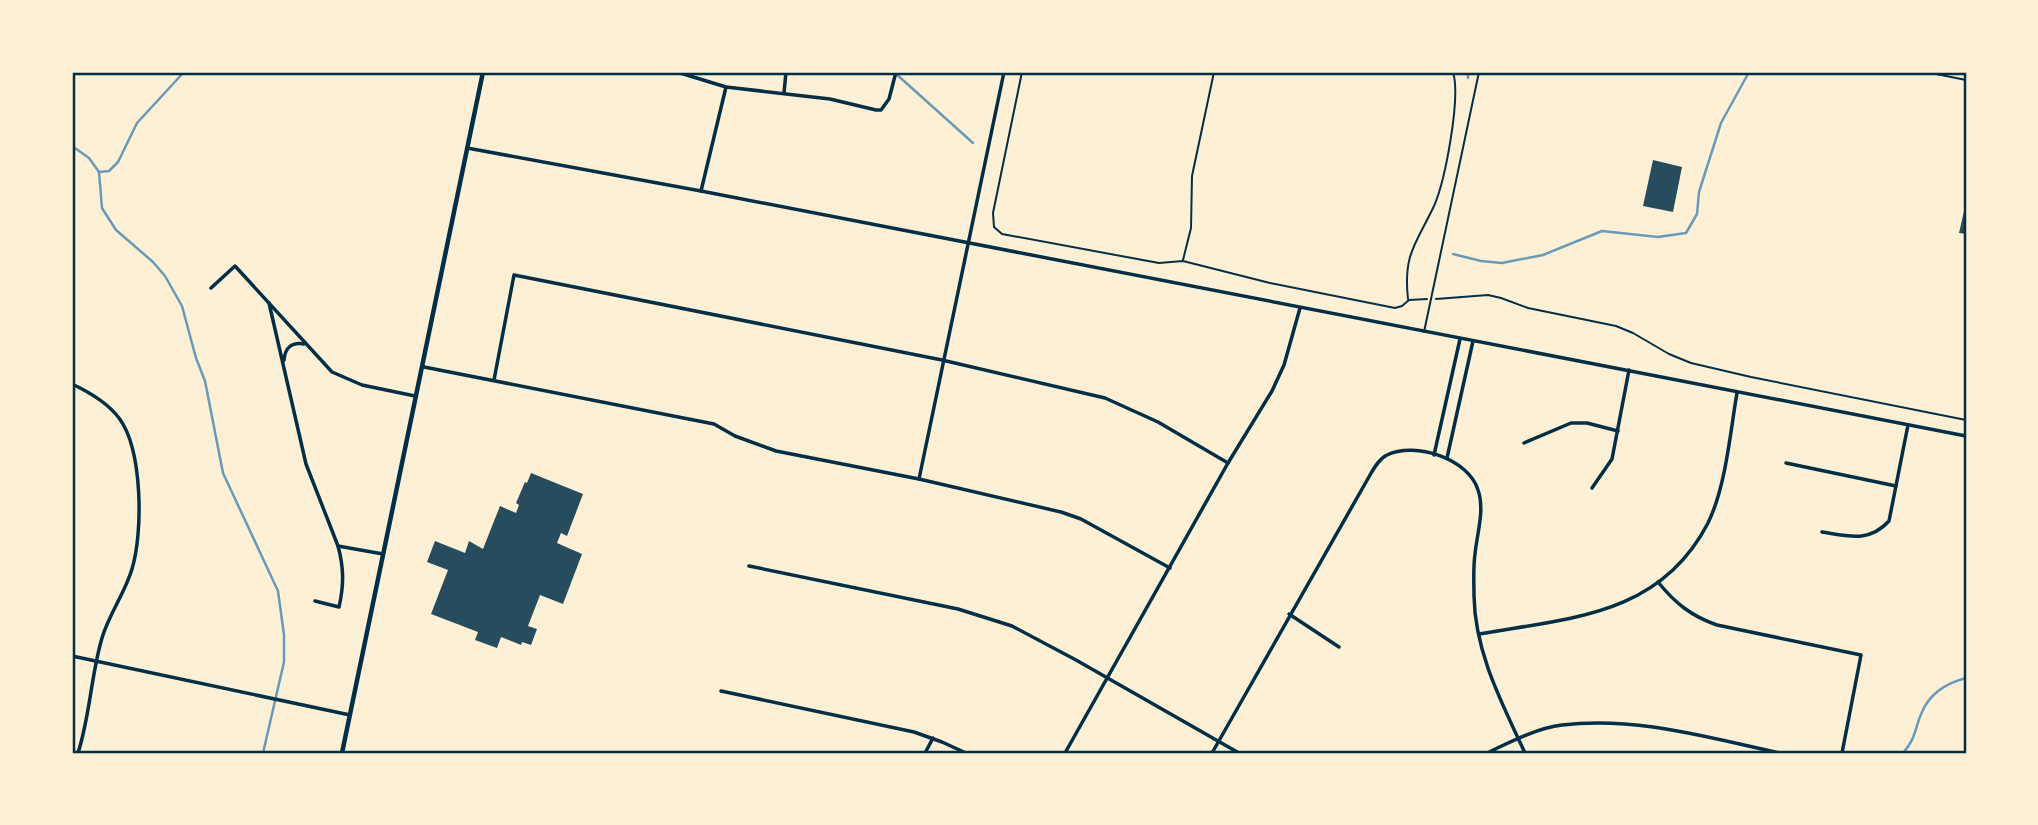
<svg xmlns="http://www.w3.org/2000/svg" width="2038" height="825" font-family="'Archivo Narrow',sans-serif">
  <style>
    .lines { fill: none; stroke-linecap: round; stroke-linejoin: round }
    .stream { stroke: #669bbc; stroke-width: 2.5 }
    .building { fill: #264d5e }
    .path { stroke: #003049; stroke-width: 2 }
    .service { stroke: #003049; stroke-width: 2 }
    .minor { stroke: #003049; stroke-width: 3.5 }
    .tertiary { stroke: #003049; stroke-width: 4.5 }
    .neatline { fill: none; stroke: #003049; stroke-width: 2.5 }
  </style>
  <rect width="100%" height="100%" fill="#fdf0d5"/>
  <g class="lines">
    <!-- stream -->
    <g class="stream">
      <path d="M894 72 973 143"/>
      <path d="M1468 72V78"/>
      <path d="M72 146 89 158 99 172 102 208 116 230 153 262 165 276 182 306 196 358 205 381 223 473 278 591 284 635V662L263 753"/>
      <path d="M99 172 109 171 118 162 137 123 184 72"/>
      <path d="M1453 254 1481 261 1502 263 1543 255 1602 231 1658 237 1686 233 1697 214 1699 192 1721 123 1749 72"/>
      <path d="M1903 753C1917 737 1914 729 1922 712 1930 693 1947 683 1966 678"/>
    </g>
  </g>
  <!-- building -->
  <g class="building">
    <path d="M1653 160 1682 167 1673 212 1643 206Z"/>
    <path d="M1965 207H1966V234L1959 233Z"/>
    <path d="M531 473 583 494 567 536 561 533 557 543 582 554 563 604 540 595 528 626 537 629 531 645 522 642 521 645 501 637 497 648 475 640 478 632 431 614 448 570 427 562 435 541 465 553 469 541 483 549 500 506 516 513 519 505 516 503 525 482 527 483Z"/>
  </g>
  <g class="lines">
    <!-- path -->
    <g class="path">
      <path d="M1022 72 993 213 994 227 1002 234 1159 263 1183 261 1270 283 1395 308 1402 306 1409 300 1427 299"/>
      <path d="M1183 260 1191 228 1192 176 1214 72"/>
      <path d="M1408 299C1403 254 1416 244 1434 206 1445 181 1461 98 1453 72"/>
      <path d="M1436 299 1488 295 1501 298 1528 308 1616 326 1633 333 1669 354 1691 363 1751 377 1966 420"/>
    </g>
    <!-- service -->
    <g class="service">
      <path d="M1926 72 1966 80"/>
      <path d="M1424 332 1479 72"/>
    </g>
    <!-- minor -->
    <g class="minor">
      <path d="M677 72 726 87 830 99 876 110H881L889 99 896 72"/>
      <path d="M784 93 786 72"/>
      <path d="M467 148 701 191 1966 436"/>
      <path d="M701 191 726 87"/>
      <path d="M211 288 235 266 332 372 362 385 415 396"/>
      <path d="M269 303 306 464 338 546 383 554"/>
      <path d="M284 360C285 348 291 342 304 344"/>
      <path d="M424 367 714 424 735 436 776 451 919 479 1061 512 1081 519 1170 568"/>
      <path d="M494 380 514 275 942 360 1105 398 1158 422 1228 463"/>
      <path d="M72 384C89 392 107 402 119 418 143 450 143 533 132 569 125 593 109 614 102 638 91 675 90 716 78 753"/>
      <path d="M1524 443 1571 423H1587L1618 431"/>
      <path d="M1434 455 1460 339"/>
      <path d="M1447 458 1473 341"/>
      <path d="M1786 463 1896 486"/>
      <path d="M919 479 1004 72"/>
      <path d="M1592 488 1612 459 1629 370"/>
      <path d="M1822 532C1848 536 1869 543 1889 521L1908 425"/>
      <path d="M749 566 958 609 1012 626 1076 660 1239 753"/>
      <path d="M1658 582C1675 603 1691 616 1717 625L1861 655 1842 753"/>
      <path d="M315 601 339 607C344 585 344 568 338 546"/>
      <path d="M1289 614 1339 647"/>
      <path d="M1479 634C1570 618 1660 616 1708 523 1726 486 1730 433 1737 393"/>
      <path d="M72 656 350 715"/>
      <path d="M721 691 914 732 942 742 966 753"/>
      <path d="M925 753 933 738"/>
      <path d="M1065 753 1228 463 1272 391 1284 365 1300 308"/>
      <path d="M1212 753 1370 475C1374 468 1379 459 1387 455 1415 441 1469 459 1478 490 1485 510 1477 533 1475 554 1473 568 1474 582 1474 596 1475 653 1502 703 1525 753"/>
      <path d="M1487 753C1510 742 1537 728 1562 725 1636 716 1709 738 1780 753"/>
    </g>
    <!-- tertiary -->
    <path class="tertiary" d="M342 753 483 72"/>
  </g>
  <!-- border -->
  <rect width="2038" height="825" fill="none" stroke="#fdf0d5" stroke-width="147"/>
  <rect x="74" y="74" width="1891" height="678" class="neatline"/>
</svg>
